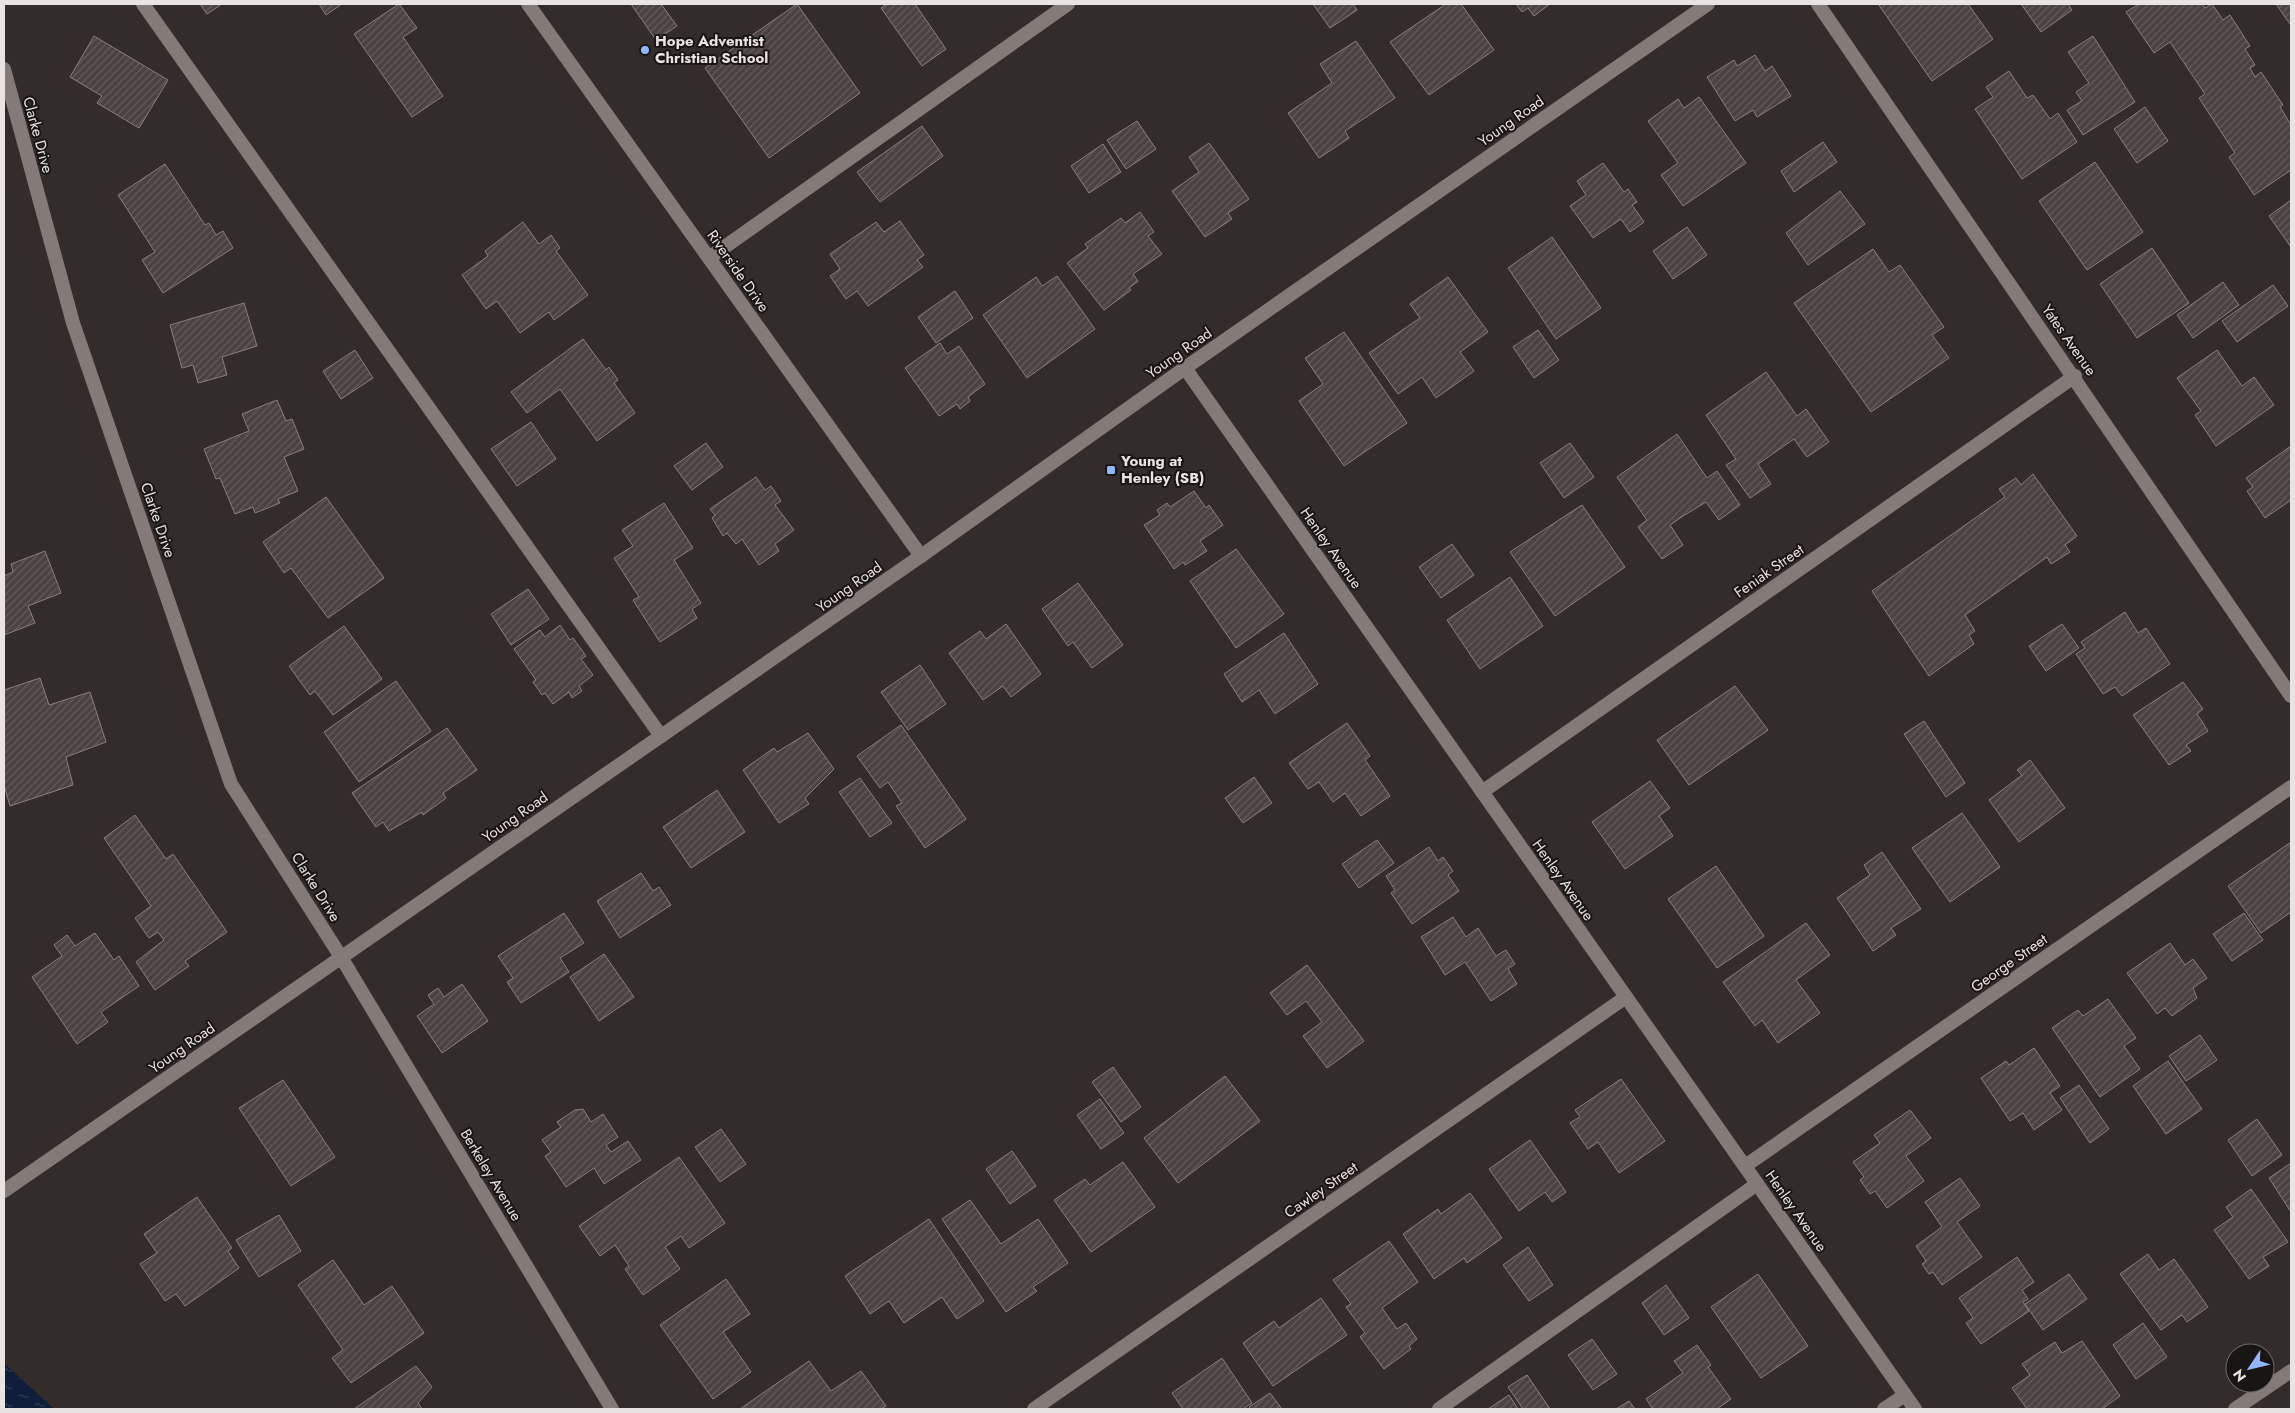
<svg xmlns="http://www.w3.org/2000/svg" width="2295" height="1413" font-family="Jost,sans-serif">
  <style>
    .water { fill: url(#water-ripples) }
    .building { fill: url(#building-hatch); stroke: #8a807e }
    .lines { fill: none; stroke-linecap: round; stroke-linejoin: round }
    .service { stroke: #847a78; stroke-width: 14 }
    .minor { stroke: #847a78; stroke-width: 14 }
    .tertiary { stroke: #847a78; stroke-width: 14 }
    .poi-dot { fill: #91b8fd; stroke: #191514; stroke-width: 2 }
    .labels { text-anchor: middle; stroke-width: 4; stroke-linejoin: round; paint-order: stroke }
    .poi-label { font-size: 15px; font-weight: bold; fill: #e9e3e2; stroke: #191514; text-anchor: start }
    .street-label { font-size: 15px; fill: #e9e3e2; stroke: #191514 }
  </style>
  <defs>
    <pattern id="water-ripples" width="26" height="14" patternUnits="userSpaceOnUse" patternTransform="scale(1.25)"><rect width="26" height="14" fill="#0e1e3b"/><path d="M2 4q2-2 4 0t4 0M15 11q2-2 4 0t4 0" fill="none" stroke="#313f57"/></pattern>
    <pattern id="building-hatch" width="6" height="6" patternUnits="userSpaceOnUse" patternTransform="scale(1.25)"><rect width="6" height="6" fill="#4a4140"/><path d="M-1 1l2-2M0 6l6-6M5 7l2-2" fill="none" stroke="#645c5b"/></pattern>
  </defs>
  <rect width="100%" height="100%" fill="#342c2a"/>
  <!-- water -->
  <path class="water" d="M4 1363 54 1409H4Z"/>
  <!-- building -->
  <g class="building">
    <path d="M200 4H222L207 14Z"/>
    <path d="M319 4H342L326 15Z"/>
    <path d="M399 4 417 28 403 37 443 96 412 117 354 34Z"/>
    <path d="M631 4H661L677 26 656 40Z"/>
    <path d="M797 4 860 93 769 158 705 68Z"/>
    <path d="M887 4H915L946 49 922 66 881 8Z"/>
    <path d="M1313 4H1353L1357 10 1330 28Z"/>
    <path d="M1446 4H1461L1494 50 1429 95 1390 42Z"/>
    <path d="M1516 4H1550L1534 16 1528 8 1522 12Z"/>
    <path d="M1878 4H1968L1993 39 1932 81Z"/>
    <path d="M2021 4H2068L2072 10 2041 32Z"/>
    <path d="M2139 4H2202L2205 8 2212 4 2223 20 2230 15 2250 46 2245 49 2255 65 2250 68 2255 77 2261 72 2283 105 2280 107 2291 125V170L2254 195 2229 157 2235 153 2199 98 2205 94 2170 42 2154 53 2126 12Z"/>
    <path d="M2276 4H2291V23L2290 24Z"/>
    <path d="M94 36 168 80 139 128 97 103 102 96 70 77Z"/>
    <path d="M2093 36 2135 102 2083 135 2067 110 2082 101 2076 92 2089 83 2068 52Z"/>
    <path d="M1356 41 1395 98 1345 131 1349 138 1319 158 1288 113 1332 83 1320 64Z"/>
    <path d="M1755 55 1765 71 1772 66 1791 96 1757 117 1753 110 1735 121 1707 77 1734 60 1737 66Z"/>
    <path d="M2009 71 2027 98 2033 95 2050 119 2058 113 2077 142 2022 179 1975 109 1993 97 1986 87Z"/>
    <path d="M1699 97 1746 163 1683 206 1661 175 1678 163 1648 121 1678 99 1684 108Z"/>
    <path d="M2145 107 2168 141 2137 163 2114 129Z"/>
    <path d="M1137 121 1156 149 1126 169 1107 140Z"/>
    <path d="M922 126 943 156 880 202 857 172Z"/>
    <path d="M1823 142 1837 162 1794 192 1781 171Z"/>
    <path d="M1209 143 1249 199 1228 213 1232 219 1205 237 1172 191 1199 172 1189 157Z"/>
    <path d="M1103 144 1121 172 1089 193 1071 166Z"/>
    <path d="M2095 162 2143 232 2087 270 2039 201Z"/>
    <path d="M1603 163 1624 192 1628 189 1637 202 1632 205 1644 222 1630 232 1621 219 1593 238 1570 206 1586 195 1577 181Z"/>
    <path d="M165 164 205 225 209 223 216 235 223 231 233 248 163 293 142 260 155 252 118 195Z"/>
    <path d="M1840 191 1865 224 1808 265 1786 233Z"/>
    <path d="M2291 200V247L2269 216Z"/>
    <path d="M1140 212 1154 232 1148 236 1162 254 1133 274 1138 281 1129 288 1131 290 1104 310 1067 263 1088 248 1085 244 1121 218 1125 223Z"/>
    <path d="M900 221 924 255 917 260 923 267 868 306 857 291 846 299 830 276 840 269 830 254 876 222 884 232Z"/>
    <path d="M523 222 539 244 551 235 560 248 556 251 588 295 554 320 549 312 520 333 497 301 486 309 462 275 488 256 485 251Z"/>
    <path d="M1687 227 1707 255 1673 279 1653 251Z"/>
    <path d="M1552 237 1601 308 1556 339 1508 268Z"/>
    <path d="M2152 248 2189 303 2137 338 2100 284Z"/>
    <path d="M1873 249 1889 272 1900 265 1944 327 1932 335 1949 358 1871 412 1794 303Z"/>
    <path d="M1057 276 1095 329 1027 378 983 315 1036 277 1042 286Z"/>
    <path d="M1448 277 1488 332 1460 352 1474 371 1436 398 1422 377 1398 394 1369 353 1420 318 1410 304Z"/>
    <path d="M2223 282 2239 305 2193 338 2177 315Z"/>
    <path d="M2273 285 2288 306 2237 342 2222 321Z"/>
    <path d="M955 291 973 318 936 343 918 317Z"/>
    <path d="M244 303 257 346 222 357 227 375 198 383 193 365 182 368 170 325Z"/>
    <path d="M1538 330 1559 360 1534 378 1513 347Z"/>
    <path d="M1344 332 1407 423 1344 466 1299 401 1323 384 1305 358Z"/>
    <path d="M583 339 606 370 609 367 618 380 614 383 635 413 597 441 560 389 527 413 511 392Z"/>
    <path d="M940 343 947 354 959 346 985 384 968 397 970 401 960 409 957 404 939 416 905 368Z"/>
    <path d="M355 350 373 378 341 399 323 371Z"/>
    <path d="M2217 350 2242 386 2254 377 2274 405 2216 446 2195 415 2201 411 2177 378Z"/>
    <path d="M1766 372 1797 416 1806 409 1829 442 1807 457 1794 439 1758 464 1771 484 1750 498 1726 465 1736 459 1706 415Z"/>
    <path d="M277 400 286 421 292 419 304 449 284 457 298 491 278 499 280 503 255 513 253 507 235 514 220 478 216 479 204 449 249 431 242 414Z"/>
    <path d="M531 422 556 459 517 486 491 449Z"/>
    <path d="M1677 434 1707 478 1717 471 1740 505 1719 520 1706 502 1683 516 1670 525 1683 545 1662 559 1638 527 1647 520 1617 477Z"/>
    <path d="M706 443 723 467 692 490 674 466Z"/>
    <path d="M1570 443 1594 477 1564 498 1540 463Z"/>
    <path d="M2291 446V500L2265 518 2247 491 2253 487 2246 478Z"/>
    <path d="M2033 474 2077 536 2065 545 2070 552 2051 564 2047 557 1965 615 1975 631 1969 635 1974 644 1929 676 1872 591 2005 497 1999 489 2016 478 2021 485Z"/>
    <path d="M756 477 765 490 771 486 781 501 775 505 794 530 775 544 779 551 759 565 742 539 736 544 727 533 723 536 712 518 715 515 710 509Z"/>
    <path d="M1194 491 1206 508 1209 505 1223 525 1200 541 1207 551 1185 565 1183 562 1174 569 1144 525 1160 515 1157 510 1167 503 1170 507Z"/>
    <path d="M326 497 384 578 328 618 291 568 284 573 263 542Z"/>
    <path d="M664 503 693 548 674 560 701 603 692 609 697 618 660 642 633 600 639 597 614 558 633 546 622 530Z"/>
    <path d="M1582 505 1625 567 1555 616 1510 552Z"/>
    <path d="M1452 544 1474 575 1441 598 1419 567Z"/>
    <path d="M1236 549 1284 614 1236 648 1190 581Z"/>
    <path d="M45 551 61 593 28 606 35 623 4 635V576L13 572 11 564Z"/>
    <path d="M1510 577 1543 626 1480 669 1447 620Z"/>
    <path d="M1078 583 1123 645 1092 668 1073 642 1068 646 1042 609Z"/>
    <path d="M528 589 549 619 511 645 491 614Z"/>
    <path d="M2125 612 2138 633 2146 628 2170 664 2122 696 2115 687 2103 694 2076 654 2085 648 2081 642Z"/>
    <path d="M1006 624 1041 674 1011 697 1003 686 983 700 949 653 980 631 986 639Z"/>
    <path d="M2062 624 2079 648 2046 671 2029 646Z"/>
    <path d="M560 625 570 640 573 638 586 656 581 659 593 675 579 686 582 691 572 698 569 692 553 704 545 693 542 695 533 682 536 680 514 649 540 630 545 637Z"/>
    <path d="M344 626 382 679 333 715 315 691 310 695 289 666Z"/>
    <path d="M1284 633 1318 684 1275 714 1259 690 1242 702 1224 674Z"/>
    <path d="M920 665 946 704 908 730 881 692Z"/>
    <path d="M40 678 49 705 90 692 106 742 66 757 73 785 10 806 4 785V690Z"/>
    <path d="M396 681 431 731 359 782 324 732Z"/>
    <path d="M2183 682 2203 709 2197 714 2208 731 2186 745 2191 751 2169 765 2133 715Z"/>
    <path d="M1735 686 1768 730 1689 785 1657 740Z"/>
    <path d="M1924 721 1965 783 1946 797 1904 734Z"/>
    <path d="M1347 723 1370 756 1365 760 1390 796 1361 816 1345 793 1333 802 1319 782 1308 789 1289 763Z"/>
    <path d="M901 725 966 819 925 848 896 806 902 803 888 782 880 788 857 756Z"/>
    <path d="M447 728 477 770 443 793 446 798 423 815 422 812 389 831 383 822 376 827 352 793Z"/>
    <path d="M808 733 834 769 805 798 809 804 779 823 743 770 774 748 777 752Z"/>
    <path d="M2030 760 2065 808 2019 842 1989 800 2022 775 2017 770Z"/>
    <path d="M1254 777 1272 803 1243 823 1225 798Z"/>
    <path d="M860 778 892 823 870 837 839 792Z"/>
    <path d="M1650 781 1670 808 1659 816 1673 836 1625 869 1592 822Z"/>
    <path d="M717 790 745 832 691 868 663 827Z"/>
    <path d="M1962 813 2000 867 1950 902 1912 848Z"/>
    <path d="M135 815 166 859 173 854 227 932 185 961 189 966 155 990 136 962 164 940 158 932 149 938 135 918 151 906 104 838Z"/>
    <path d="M1377 840 1394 863 1359 888 1342 864Z"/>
    <path d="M2291 842V912L2261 933 2228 886Z"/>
    <path d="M1429 847 1438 861 1443 857 1453 871 1448 875 1459 891 1412 924 1391 893 1395 890 1386 876Z"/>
    <path d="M1882 852 1921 909 1891 928 1896 935 1873 951 1837 898 1870 875 1864 865Z"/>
    <path d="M1716 866 1764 936 1717 968 1668 899Z"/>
    <path d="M641 873 653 891 659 887 671 905 620 938 597 901Z"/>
    <path d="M564 913 584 943 560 958 569 972 521 1003 507 982 513 978 498 956Z"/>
    <path d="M2244 913 2263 940 2232 961 2213 934Z"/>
    <path d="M1453 917 1466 937 1478 928 1496 956 1506 950 1515 964 1508 969 1517 984 1491 1001 1465 962 1445 975 1421 937Z"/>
    <path d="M1806 923 1830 955 1796 980 1820 1013 1778 1043 1762 1020 1755 1026 1723 982Z"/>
    <path d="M95 933 114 960 119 956 139 986 101 1012 108 1022 77 1044 32 977 62 956 54 945 67 935 75 946Z"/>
    <path d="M2170 943 2185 965 2193 959 2207 978 2193 988 2197 998 2172 1016 2165 1008 2157 1014 2127 973Z"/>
    <path d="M604 954 634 997 599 1021 570 977Z"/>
    <path d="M1307 965 1364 1041 1327 1068 1303 1036 1322 1022 1306 1001 1287 1015 1270 993Z"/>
    <path d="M462 984 488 1021 442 1053 417 1016 434 1004 428 995 438 988 444 997Z"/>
    <path d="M2108 999 2136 1038 2124 1046 2140 1069 2100 1097 2052 1028 2078 1010 2083 1016Z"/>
    <path d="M2200 1035 2217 1060 2186 1081 2169 1056Z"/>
    <path d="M2034 1048 2060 1086 2050 1093 2062 1110 2034 1130 2023 1113 2010 1121 1981 1078 2006 1061 2009 1065Z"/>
    <path d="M2168 1061 2202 1109 2166 1134 2133 1086Z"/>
    <path d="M1113 1067 1141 1107 1121 1122 1092 1082Z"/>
    <path d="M1225 1076 1260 1121 1178 1183 1144 1138Z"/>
    <path d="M1621 1079 1665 1141 1619 1173 1598 1142 1588 1149 1570 1123 1580 1117 1575 1110Z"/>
    <path d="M283 1080 335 1157 291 1186 239 1108Z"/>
    <path d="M2079 1085 2109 1129 2090 1143 2060 1098Z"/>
    <path d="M1100 1099 1124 1133 1101 1149 1077 1115Z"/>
    <path d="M583 1109 591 1122 603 1114 618 1137 606 1145 611 1152 628 1141 641 1160 604 1184 594 1168 566 1187 545 1156 551 1152 542 1140 561 1127 557 1122 575 1110Z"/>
    <path d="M1910 1110 1931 1138 1906 1156 1924 1181 1887 1208 1875 1191 1870 1194 1860 1180 1864 1177 1853 1162 1880 1143 1874 1135Z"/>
    <path d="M2257 1119 2282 1155 2252 1176 2228 1140Z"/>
    <path d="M721 1129 746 1164 720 1182 695 1147Z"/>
    <path d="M1530 1140 1566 1192 1552 1202 1545 1192 1519 1211 1489 1169Z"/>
    <path d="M1012 1151 1036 1186 1010 1204 986 1169Z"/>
    <path d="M679 1157 725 1223 689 1248 681 1236 665 1247 680 1269 643 1295 625 1269 629 1266 615 1245 600 1256 579 1226Z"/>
    <path d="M1123 1162 1155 1207 1091 1252 1054 1200 1085 1179 1090 1185Z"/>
    <path d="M2291 1163V1212L2269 1178Z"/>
    <path d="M1960 1178 1980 1206 1957 1222 1982 1257 1942 1285 1933 1272 1929 1274 1922 1264 1926 1261 1916 1246 1942 1227 1925 1202Z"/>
    <path d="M2251 1189 2288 1242 2263 1257 2269 1266 2249 1279 2214 1230 2233 1217 2226 1207Z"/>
    <path d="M1470 1193 1502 1238 1467 1263 1464 1258 1434 1279 1403 1234 1438 1209 1441 1214Z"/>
    <path d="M197 1197 232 1248 228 1251 239 1268 185 1306 176 1294 165 1301 140 1264 157 1253 144 1234Z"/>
    <path d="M970 1200 1001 1244 1038 1219 1068 1263 1033 1287 1037 1291 1006 1312 942 1219Z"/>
    <path d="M279 1215 301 1251 259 1277 236 1240Z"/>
    <path d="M929 1219 984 1301 957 1319 942 1297 904 1323 889 1301 870 1314 845 1276Z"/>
    <path d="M1389 1241 1418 1282 1382 1308 1397 1329 1406 1323 1417 1339 1409 1346 1411 1349 1384 1369 1360 1337 1365 1333 1346 1307 1351 1304 1333 1280Z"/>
    <path d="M1528 1247 1553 1285 1529 1301 1503 1265Z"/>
    <path d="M2148 1254 2159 1270 2174 1259 2208 1307 2187 1322 2182 1315 2161 1330 2120 1274Z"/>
    <path d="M2017 1257 2034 1282 2022 1290 2028 1299 2023 1302 2029 1311 1981 1344 1966 1323 1973 1318 1959 1298Z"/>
    <path d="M333 1260 364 1305 392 1286 424 1333 351 1383 332 1358 343 1350 298 1285Z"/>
    <path d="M1758 1274 1808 1346 1761 1378 1711 1307Z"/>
    <path d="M2069 1274 2087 1299 2043 1330 2025 1304Z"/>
    <path d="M726 1279 750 1314 723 1332 751 1372 713 1399 660 1325Z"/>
    <path d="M1666 1285 1689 1318 1664 1335 1642 1303Z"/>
    <path d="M1321 1298 1347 1335 1273 1386 1243 1343 1274 1321 1279 1328Z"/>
    <path d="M2143 1323 2167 1357 2136 1379 2113 1345Z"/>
    <path d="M1592 1339 1617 1374 1593 1390 1568 1355Z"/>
    <path d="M2082 1341 2120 1396 2102 1409H2027L2012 1388 2030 1375 2022 1364 2055 1342 2062 1353Z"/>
    <path d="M1697 1345 1711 1365 1708 1367 1731 1399 1717 1409H1653L1646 1399 1683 1373 1674 1361Z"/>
    <path d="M1222 1358 1252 1403 1243 1409H1183L1172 1393Z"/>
    <path d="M809 1361 831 1391 861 1371 886 1406 881 1409H740Z"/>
    <path d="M416 1366 432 1387 418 1403 422 1409H354Z"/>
    <path d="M1527 1375 1550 1409H1523L1508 1387Z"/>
    <path d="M1270 1393 1282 1409H1251L1249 1407Z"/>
    <path d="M1509 1395 1518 1409H1488Z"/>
    <path d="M1629 1401 1635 1409H1616Z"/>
  </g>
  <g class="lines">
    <!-- service -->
    <g class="service">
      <path d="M143 4 661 736"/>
      <path d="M709 258 1068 4"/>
      <path d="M1439 1409 1757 1184"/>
    </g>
    <!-- minor -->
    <g class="minor">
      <path d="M528 4 921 556"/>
      <path d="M1818 4 2291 696"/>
      <path d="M4 69 73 323 231 784 341 957 612 1409"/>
      <path d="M1185 368 1915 1409"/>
      <path d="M1482 792 2075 376"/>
      <path d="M1745 1166 2291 787"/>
      <path d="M1034 1409 1626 997"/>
      <path d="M1884 1409 1905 1395"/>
      <path d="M2235 1409 2291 1371"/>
    </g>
    <!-- tertiary -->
    <path class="tertiary" d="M4 1191 921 556 1185 368 1708 4"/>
  </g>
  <!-- markers -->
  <g class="poi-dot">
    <circle cx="645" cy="50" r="5"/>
    <rect x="1106" y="465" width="10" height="10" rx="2.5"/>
  </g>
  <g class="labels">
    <!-- poi labels -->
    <g class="poi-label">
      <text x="655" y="46">Hope Adventist<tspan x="655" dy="17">Christian School</tspan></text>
      <text x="1121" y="466">Young at<tspan x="1121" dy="17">Henley (SB)</tspan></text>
    </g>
    <!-- street labels -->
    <g class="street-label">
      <text transform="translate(1511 121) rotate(-35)" y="5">Young Road</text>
      <text transform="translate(38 135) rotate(75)" y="5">Clarke Drive</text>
      <text transform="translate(738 271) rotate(55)" y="5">Riverside Drive</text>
      <text transform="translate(2069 340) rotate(55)" y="5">Yates Avenue</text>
      <text transform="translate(1179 353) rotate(-35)" y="5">Young Road</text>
      <text transform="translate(158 520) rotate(71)" y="5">Clarke Drive</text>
      <text transform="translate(1331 548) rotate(55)" y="5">Henley Avenue</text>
      <text transform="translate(1769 571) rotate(-35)" y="5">Feniak Street</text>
      <text transform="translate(849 587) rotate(-35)" y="5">Young Road</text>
      <text transform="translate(515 817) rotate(-35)" y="5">Young Road</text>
      <text transform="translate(1563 880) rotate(55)" y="5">Henley Avenue</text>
      <text transform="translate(316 887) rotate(58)" y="5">Clarke Drive</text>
      <text transform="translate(2009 963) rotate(-35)" y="5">George Street</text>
      <text transform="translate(182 1048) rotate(-35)" y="5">Young Road</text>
      <text transform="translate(491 1175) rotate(59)" y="5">Berkeley Avenue</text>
      <text transform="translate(1321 1190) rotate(-35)" y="5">Cawley Street</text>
      <text transform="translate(1796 1211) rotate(55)" y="5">Henley Avenue</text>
    </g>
  </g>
  <!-- border -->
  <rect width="2295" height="1413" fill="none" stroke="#e9e3e2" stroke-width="10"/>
  <!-- north arrow -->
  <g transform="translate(2250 1368) rotate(235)"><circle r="24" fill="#191514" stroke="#6c6766"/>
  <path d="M0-4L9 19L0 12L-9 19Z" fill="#91b8fd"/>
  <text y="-8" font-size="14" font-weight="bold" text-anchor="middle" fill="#e9e3e2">N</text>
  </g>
</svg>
